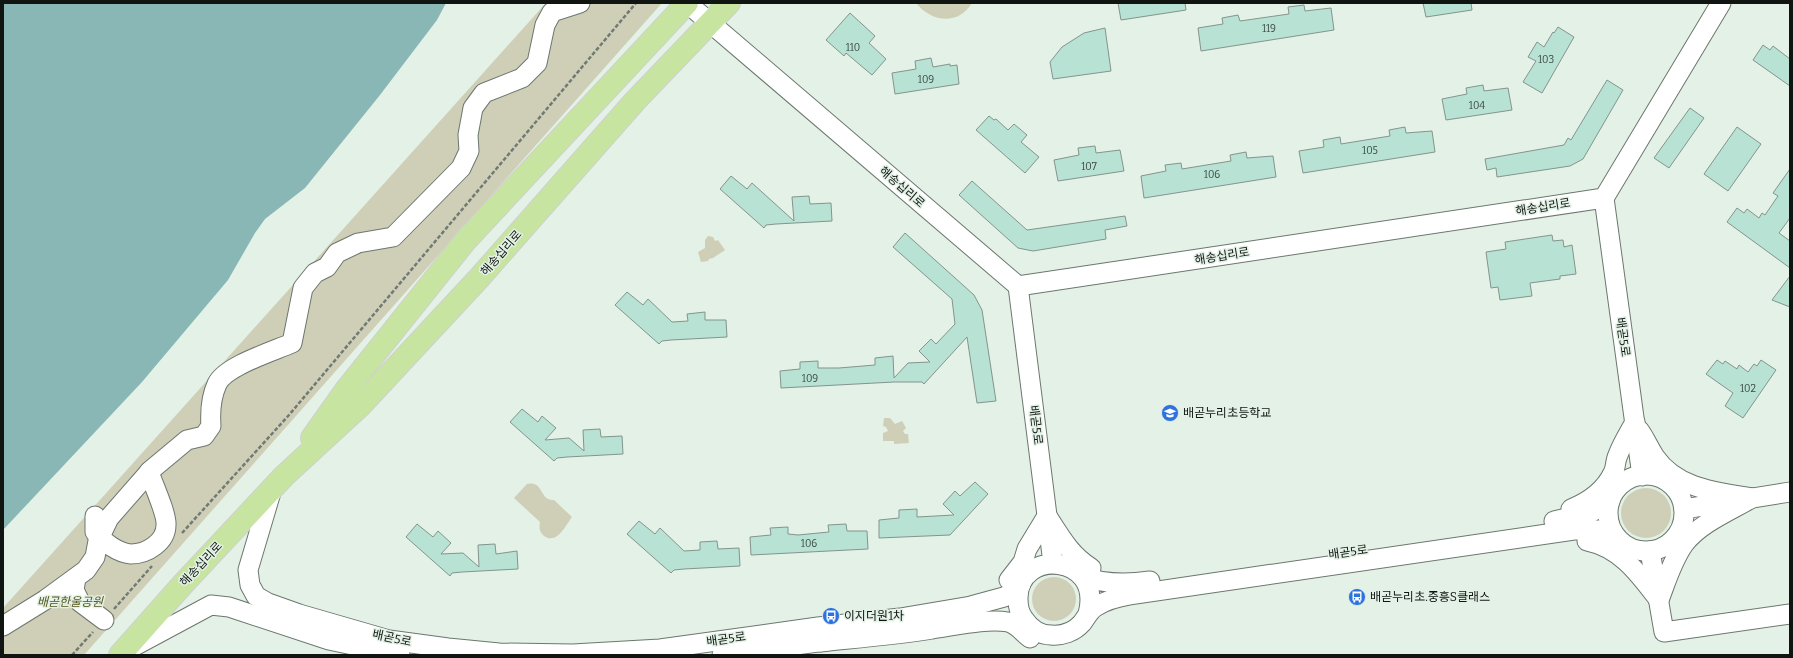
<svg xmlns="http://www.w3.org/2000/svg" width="1793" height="658" font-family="Bitter,'Noto Sans KR',serif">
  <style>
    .green { fill: #cfcfb8 }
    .water { fill: #89b7b6 }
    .building { fill: #b8e2d4; stroke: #84948f }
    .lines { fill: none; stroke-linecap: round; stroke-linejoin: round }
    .minor-casing { stroke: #6c776e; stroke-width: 21 }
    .major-casing { stroke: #cfd0cf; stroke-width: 24 }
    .path { stroke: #717a73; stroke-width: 2.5; stroke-dasharray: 4 2; stroke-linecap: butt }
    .minor { stroke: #fff; stroke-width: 19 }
    .major { stroke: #c7e5a0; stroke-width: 22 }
    .labels { text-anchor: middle; stroke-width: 3; stroke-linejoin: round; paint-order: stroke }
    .number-label { font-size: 10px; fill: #3a4842 }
    .street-label { font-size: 12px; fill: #101511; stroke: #e3f1e6 }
    .poi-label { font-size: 12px; fill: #101511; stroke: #e3f1e6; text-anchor: start }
    .park-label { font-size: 12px; font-style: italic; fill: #57551b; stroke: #e3f1e6 }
  </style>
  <rect width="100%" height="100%" fill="#e3f1e6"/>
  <!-- green -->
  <g class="green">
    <path d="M546 3H662L84 655H3V608Z"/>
    <path d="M916 3H972C958 26 931 22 916 3Z"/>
    <path d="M708 236 713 237 715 241 718 240 725 250 713 258 709 259 708 261 701 262 698 252 705 248V240Z"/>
    <path d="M884 418H890L895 424 902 421 906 428 903 431 905 434H908L909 443 894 444V441H883V433L888 431 886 427 883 426Z"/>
    <path d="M527 484C544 480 539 501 554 500L572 517C566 525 557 545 544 536 539 532 539 527 540 522L514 498Z"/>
    <circle cx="1646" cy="513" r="25"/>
    <circle cx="1054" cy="599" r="22"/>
  </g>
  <!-- water -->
  <path class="water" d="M3 3H446L437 20 380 95 305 188 265 219 255 233 228 280 142 382 3 530Z"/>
  <!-- building -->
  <g class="building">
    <path d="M1118 3H1185L1186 10 1121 20Z"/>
    <path d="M1423 3H1471L1472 10 1426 17Z"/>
    <path d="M1304 5 1305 11 1331 8 1334 30 1201 51 1198 28 1223 24 1222 18 1238 15 1240 21 1289 14 1288 7Z"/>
    <path d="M850 13 875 36 869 43 886 59 872 75 846 53 844 56 826 40Z"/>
    <path d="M1558 27 1574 37 1542 93 1523 82 1536 61 1528 57 1537 42 1544 47 1553 32 1554 33Z"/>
    <path d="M1105 28 1111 71 1053 79 1050 62 1062 47 1084 33Z"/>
    <path d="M1763 45 1770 50 1773 46 1790 59V86L1753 60Z"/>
    <path d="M931 58 933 67 950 64V66L957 65 959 84 895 94 892 73 916 69 915 61Z"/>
    <path d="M1607 80 1623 90 1583 159 1570 166 1497 177 1496 168 1487 170 1485 159 1564 145 1568 138 1571 140Z"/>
    <path d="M1483 85 1484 91 1508 88 1512 110 1446 120 1442 99 1467 94 1466 88Z"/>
    <path d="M1690 108 1704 118 1669 168 1654 158Z"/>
    <path d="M989 116 994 120 996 119 1008 130 1014 124 1027 135 1021 142 1039 157 1025 173 976 130Z"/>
    <path d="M1405 127 1406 133 1432 131 1435 152 1303 173 1299 151 1324 147 1323 140 1340 137 1341 144 1390 136 1389 130Z"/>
    <path d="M1737 127 1761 144 1728 191 1704 174Z"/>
    <path d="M1095 146 1096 153 1120 150 1124 171 1058 181 1054 160 1079 155 1078 148Z"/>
    <path d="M1246 152 1247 158 1273 156 1276 177 1144 198 1141 176 1166 171 1165 165 1181 163 1182 169 1231 161 1230 155Z"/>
    <path d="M1790 169V218L1779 233 1790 241V268L1727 222 1737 208 1744 213 1747 209 1759 218 1762 213 1765 215 1778 196 1773 193Z"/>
    <path d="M731 176 747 189 752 183 794 221 792 197 809 196 810 204 831 203 832 221 776 224 766 225 764 228 720 189Z"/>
    <path d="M972 181 1027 230 1125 216 1127 226 1105 230 1106 239 1033 251 1018 248 959 195Z"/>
    <path d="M905 233 974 295 982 310 996 401 977 403 967 337 924 384 922 382H894L781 388 780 371 800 369V362L818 361V368H839L875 365V358L893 356 894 378 908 363 930 362 919 351 931 339 936 344 955 324 952 299 893 247Z"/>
    <path d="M1552 235 1553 241 1563 240 1564 247 1572 245 1576 274 1560 276V279L1530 283 1532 296 1500 300 1498 287 1491 288 1486 252 1506 249 1505 242Z"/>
    <path d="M1790 276V307L1772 300Z"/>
    <path d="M627 292 643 305 648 299 672 322 688 321 687 314 705 312V320H726L727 337 671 340 662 341 659 344 615 305Z"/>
    <path d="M1717 360 1723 364 1725 361 1737 369 1739 365 1748 372 1754 364 1757 366 1761 360 1776 370 1743 418 1725 406 1733 393 1706 374Z"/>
    <path d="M522 409 538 422 542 416 556 428 545 440 569 438 584 451 583 430 600 429 601 437 622 436 623 454 567 457 557 458 554 461 510 422Z"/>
    <path d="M975 482 988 494 950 535 879 538V520L899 518V510L917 509V517L954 515 943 504 955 491 960 496Z"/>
    <path d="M639 521 655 534 660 528 684 551 700 550V542L717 541 718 549 739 548 740 566 684 569 674 570 671 573 627 534Z"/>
    <path d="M417 524 433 537 438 531 451 543 441 554 463 553 479 567 478 545 495 544 496 554 517 551 518 569 462 572 452 573 450 576 406 537Z"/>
    <path d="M846 524 847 531H867L868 549 751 555 750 537 771 535 770 528 788 527V534L798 535 829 532 828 525Z"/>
  </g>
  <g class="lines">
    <!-- minor casing -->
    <g class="minor-casing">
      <g id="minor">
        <path d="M687 3 1018 286 1604 198 1721 3"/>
        <path d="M1604 198 1642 476"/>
        <path d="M1018 286 1053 563"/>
        <path d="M1639 430C1645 438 1649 448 1655 457 1677 489 1717 492 1752 498"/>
        <circle cx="1646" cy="513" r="38"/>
        <path d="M272 489 248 570 250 585 256 596 268 603 299 614 389 640 448 648 499 653 573 654 660 649 818 627 900 618 971 606 1004 597 1010 594 1021 584"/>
        <path d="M1571 509C1588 502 1605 490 1613 473 1616 468 1615 461 1618 455 1622 444 1629 433 1635 422"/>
        <path d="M1684 509 1790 492"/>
        <path d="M95 516V532C103 542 118 553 131 554 147 554 166 542 166 525 167 514 153 484 149 472"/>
        <path d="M1554 521 1592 512 1610 501"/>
        <path d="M1587 541C1621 548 1639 574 1659 600 1666 582 1672 561 1684 544 1700 523 1730 511 1752 498"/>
        <path d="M1650 551 1664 632 1790 614"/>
        <path d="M1082 576C1102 584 1128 584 1150 581"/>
        <path d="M76 578 74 590 80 602 104 620"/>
        <path d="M1009 580 1023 562 1027 549 1047 516C1060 536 1070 555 1091 568"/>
        <path d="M1088 614C1104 553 1017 548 1018 599 1018 606 1019 613 1024 619 1030 628 1040 635 1051 635 1062 636 1074 632 1082 623 1086 618 1089 611 1095 607 1106 600 1118 597 1130 595L1574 530H1598L1616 537"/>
        <path d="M3 626 45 600 86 570 95 557 98 541 109 518 151 470 187 440 204 436 211 426C210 412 211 397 217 384 225 366 274 351 292 343L303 288 315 273 327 267 337 253 358 243 393 237 461 168 469 151 468 135 473 108 484 93 522 78 537 63 545 25 552 12 580 3"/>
        <path d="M820 642C858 638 895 635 932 629 954 626 987 618 1008 622 1017 624 1023 633 1030 638"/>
        <path d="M129 649 211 605 229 607 329 640 400 655"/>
        <path d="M722 655 833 640"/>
      </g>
    </g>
    <!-- major casing -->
    <g class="major-casing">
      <g id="major">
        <path d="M312 438 346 390 466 240 687 3"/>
        <path d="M120 655 183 584 284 476 360 406 480 277 635 101 729 3"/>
      </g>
    </g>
    <!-- path -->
    <g class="path">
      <path d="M182 533 289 415 636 3"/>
      <path d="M114 609 152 566"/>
      <path d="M72 655 93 632"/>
    </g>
    <!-- minor -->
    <use href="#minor" class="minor"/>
    <!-- major -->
    <use href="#major" class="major"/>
  </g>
  <!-- icons -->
  <defs>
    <g id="school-disc" transform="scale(0.9)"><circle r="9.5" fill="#2d73df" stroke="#e3f1e6"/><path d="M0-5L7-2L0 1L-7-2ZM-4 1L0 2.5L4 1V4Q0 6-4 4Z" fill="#fff"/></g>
    <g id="bus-disc" transform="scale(0.9)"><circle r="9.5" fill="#2d73df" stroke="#e3f1e6"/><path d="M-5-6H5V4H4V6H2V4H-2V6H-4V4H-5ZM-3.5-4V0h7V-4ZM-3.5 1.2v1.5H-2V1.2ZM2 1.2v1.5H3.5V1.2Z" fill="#fff"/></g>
  </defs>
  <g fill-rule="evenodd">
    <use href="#school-disc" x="1170" y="413"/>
    <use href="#bus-disc" x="1357" y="597"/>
    <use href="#bus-disc" x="831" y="616"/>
  </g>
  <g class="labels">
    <!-- number labels -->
    <g class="number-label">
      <text x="1269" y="32">119</text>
      <text x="853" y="51">110</text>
      <text x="1546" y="63">103</text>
      <text x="926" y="83">109</text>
      <text x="1477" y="109">104</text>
      <text x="1370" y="154">105</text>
      <text x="1089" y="170">107</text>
      <text x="1212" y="178">106</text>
      <text x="810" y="382">109</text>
      <text x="1748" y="392">102</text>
      <text x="809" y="547">106</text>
    </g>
    <!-- street labels -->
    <g class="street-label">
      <text transform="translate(902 187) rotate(41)" y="4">해송십리로</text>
      <text transform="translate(1543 207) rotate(-9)" y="4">해송십리로</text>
      <text transform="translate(501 253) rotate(-49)" y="4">해송십리로</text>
      <text transform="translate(1222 256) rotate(-9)" y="4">해송십리로</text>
      <text transform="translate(1623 337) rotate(82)" y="4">배곧5로</text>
      <text transform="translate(1036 425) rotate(83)" y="4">배곧5로</text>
      <text transform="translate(1348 552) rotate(-8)" y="4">배곧5로</text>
      <text transform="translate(201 564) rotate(-47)" y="4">해송십리로</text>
      <text transform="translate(392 638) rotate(12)" y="4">배곧5로</text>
      <text transform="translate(726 639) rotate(-8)" y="4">배곧5로</text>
    </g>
    <!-- poi labels -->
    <g class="poi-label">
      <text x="1183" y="417">배곧누리초등학교</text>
      <text x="1370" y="601">배곧누리초.중흥S클래스</text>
      <text x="844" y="620">이지더원1차</text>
    </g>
    <!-- park labels -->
    <g class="park-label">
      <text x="70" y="606">배곧한울공원</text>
    </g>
  </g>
  <!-- border -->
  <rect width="1793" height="658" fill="none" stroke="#101511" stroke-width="8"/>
</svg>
